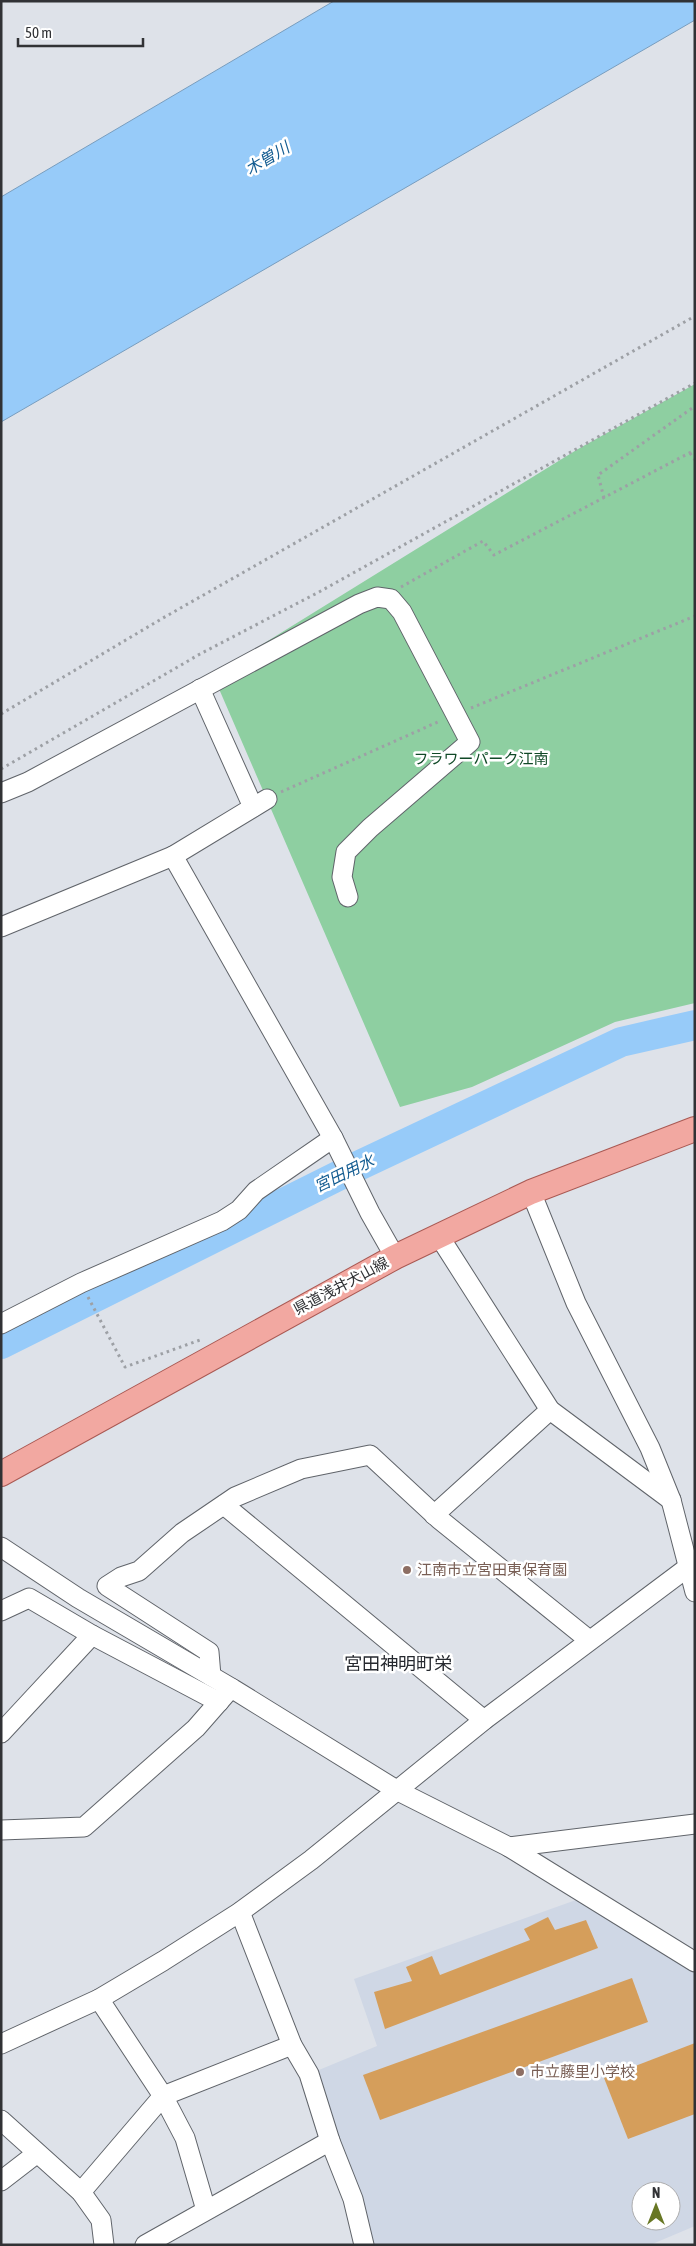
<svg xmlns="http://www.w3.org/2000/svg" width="696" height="2246" font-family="'Asap Condensed','Noto Sans JP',sans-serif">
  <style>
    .built { fill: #cfd7e5; fill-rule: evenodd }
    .green { fill: #8ecfa1 }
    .water { fill: #97cbf9; stroke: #789dbe }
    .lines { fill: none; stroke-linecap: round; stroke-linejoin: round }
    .river { stroke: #97cbf9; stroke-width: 30 }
    .building { fill: #d59e5b }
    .minor-casing { stroke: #60646a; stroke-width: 21 }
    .major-casing { stroke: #a95953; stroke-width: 26 }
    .path { stroke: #9da0a5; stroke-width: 3; stroke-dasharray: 2.5 4; stroke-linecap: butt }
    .minor { stroke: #fff; stroke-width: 19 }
    .major { stroke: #f2a8a1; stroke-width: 24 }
    .education-dot { fill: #8d6e63; stroke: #fff; stroke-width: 2 }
    .labels { text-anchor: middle; stroke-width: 5; stroke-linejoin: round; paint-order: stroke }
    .park-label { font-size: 15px; fill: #104927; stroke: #fff }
    .street-label { font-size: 15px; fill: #313235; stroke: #fff }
    .education-label { font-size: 15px; fill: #785e54; stroke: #fff; text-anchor: start }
    .water-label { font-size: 16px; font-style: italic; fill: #135c91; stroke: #fff }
    .quarter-label { font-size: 18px; fill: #26292f; stroke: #fff }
  </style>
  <rect width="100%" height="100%" fill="#dee2e9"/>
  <!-- built -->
  <path class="built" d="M576 1900 695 1972V2226L650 2245H371L314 2072 377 2046 354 1979ZM641 2191H671V2221H641Z"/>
  <!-- green -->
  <path class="green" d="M695 384V1003L615 1022 472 1087 400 1107 213 675 578 449Z"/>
  <!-- water -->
  <path class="water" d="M334 1H695V20L1 422V197Z"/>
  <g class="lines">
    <!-- river -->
    <path class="river" d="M1 1344 358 1166 621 1042 695 1025"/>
  </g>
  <!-- building -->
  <g class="building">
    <path d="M548 1917 555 1930 586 1920 598 1948 385 2029 374 1992 412 1981 406 1967 432 1956 440 1975 530 1940 524 1929Z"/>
    <path d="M632 1978 648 2022 380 2120 363 2075Z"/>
    <path d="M695 2043V2114L628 2139 604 2078Z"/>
  </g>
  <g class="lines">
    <!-- minor casing -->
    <g class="minor-casing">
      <g id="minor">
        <path d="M200 689 253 807"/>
        <path d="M1 793 28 782 359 604 377 597 391 599 402 612 470 742 370 828 346 852 342 877 348 897"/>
        <path d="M173 856 333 1138 370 1213 395 1257"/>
        <path d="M1 927 173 856 267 799"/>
        <path d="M531 1192 576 1303 650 1448 671 1500 695 1592"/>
        <path d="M439 1236 550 1410 671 1500"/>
        <path d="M1 1324 81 1283 222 1221 239 1210 256 1191 333 1138"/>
        <path d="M224 1505 484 1720"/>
        <path d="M434 1515 550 1410"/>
        <path d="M1 1547 78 1598 233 1689 398 1791 509 1847 695 1962"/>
        <path d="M1 1611 29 1598 92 1635 219 1702"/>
        <path d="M211 1676 209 1652 107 1586 121 1577 139 1571 182 1533 235 1497 301 1469 370 1455 439 1519 589 1640"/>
        <path d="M1 1733 92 1635"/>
        <path d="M1 1830 84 1827 196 1728 231 1688"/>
        <path d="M509 1847 695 1824"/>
        <path d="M240 1912 292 2045 309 2074 330 2141 353 2199 364 2245"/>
        <path d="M99 1999 163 2096 185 2138 206 2210"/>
        <path d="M1 2044 99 1999 163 1961 240 1912 311 1860 484 1720 695 1562"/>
        <path d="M1 2120 81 2192 101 2220 104 2245"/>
        <path d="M1 2181 36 2154"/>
        <path d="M81 2192 163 2096 292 2045"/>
        <path d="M145 2245 330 2141"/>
      </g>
    </g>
    <!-- major casing -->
    <g class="major-casing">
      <path id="major" d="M1 1474 395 1257 531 1192 695 1129"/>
    </g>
    <!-- path -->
    <g class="path">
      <path d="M690 453 695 460"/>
      <path d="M604 498 598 475 695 406"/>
      <path d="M401 587 483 541 494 555 695 450"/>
      <path d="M471 708 695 616"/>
      <path d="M1 714 163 618 695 316"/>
      <path d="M1 769 200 654 319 592 695 383"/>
      <path d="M281 792 440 721"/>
      <path d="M88 1297 125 1367 200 1340"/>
    </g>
    <!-- minor -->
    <use href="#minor" class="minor"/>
    <!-- major -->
    <use href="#major" class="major"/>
  </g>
  <!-- markers -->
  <g class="education-dot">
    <circle cx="407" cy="1570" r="5"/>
    <circle cx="520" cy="2072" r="5"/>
  </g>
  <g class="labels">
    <!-- park labels -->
    <g class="park-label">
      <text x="481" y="764">フラワーパーク江南</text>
    </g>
    <!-- street labels -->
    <g class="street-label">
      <text transform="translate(341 1286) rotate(-28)" y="5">県道浅井犬山線</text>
    </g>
    <!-- education labels -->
    <g class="education-label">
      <text x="417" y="1575">江南市立宮田東保育園</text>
      <text x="530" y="2077">市立藤里小学校</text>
    </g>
    <!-- water labels -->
    <g class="water-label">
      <text transform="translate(267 158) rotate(-31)" y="6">木曽川</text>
      <text transform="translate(344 1173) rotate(-26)" y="6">宮田用水</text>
    </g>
    <!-- quarter labels -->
    <g class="quarter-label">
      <text x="398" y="1670">宮田神明町栄</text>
    </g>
  </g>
  <!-- border -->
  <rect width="696" height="2246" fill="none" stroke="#313235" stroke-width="5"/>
  <!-- north arrow -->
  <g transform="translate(656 2206)"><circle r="24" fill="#ffffff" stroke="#adadae"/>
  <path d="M0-4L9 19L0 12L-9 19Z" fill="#687724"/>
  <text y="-8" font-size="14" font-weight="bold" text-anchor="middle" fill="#313235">N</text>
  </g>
  <!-- scale -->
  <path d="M18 38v8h125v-8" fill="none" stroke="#313235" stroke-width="2.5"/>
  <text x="25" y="38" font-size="15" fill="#313235" stroke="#ffffff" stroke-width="4" paint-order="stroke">50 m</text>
</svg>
